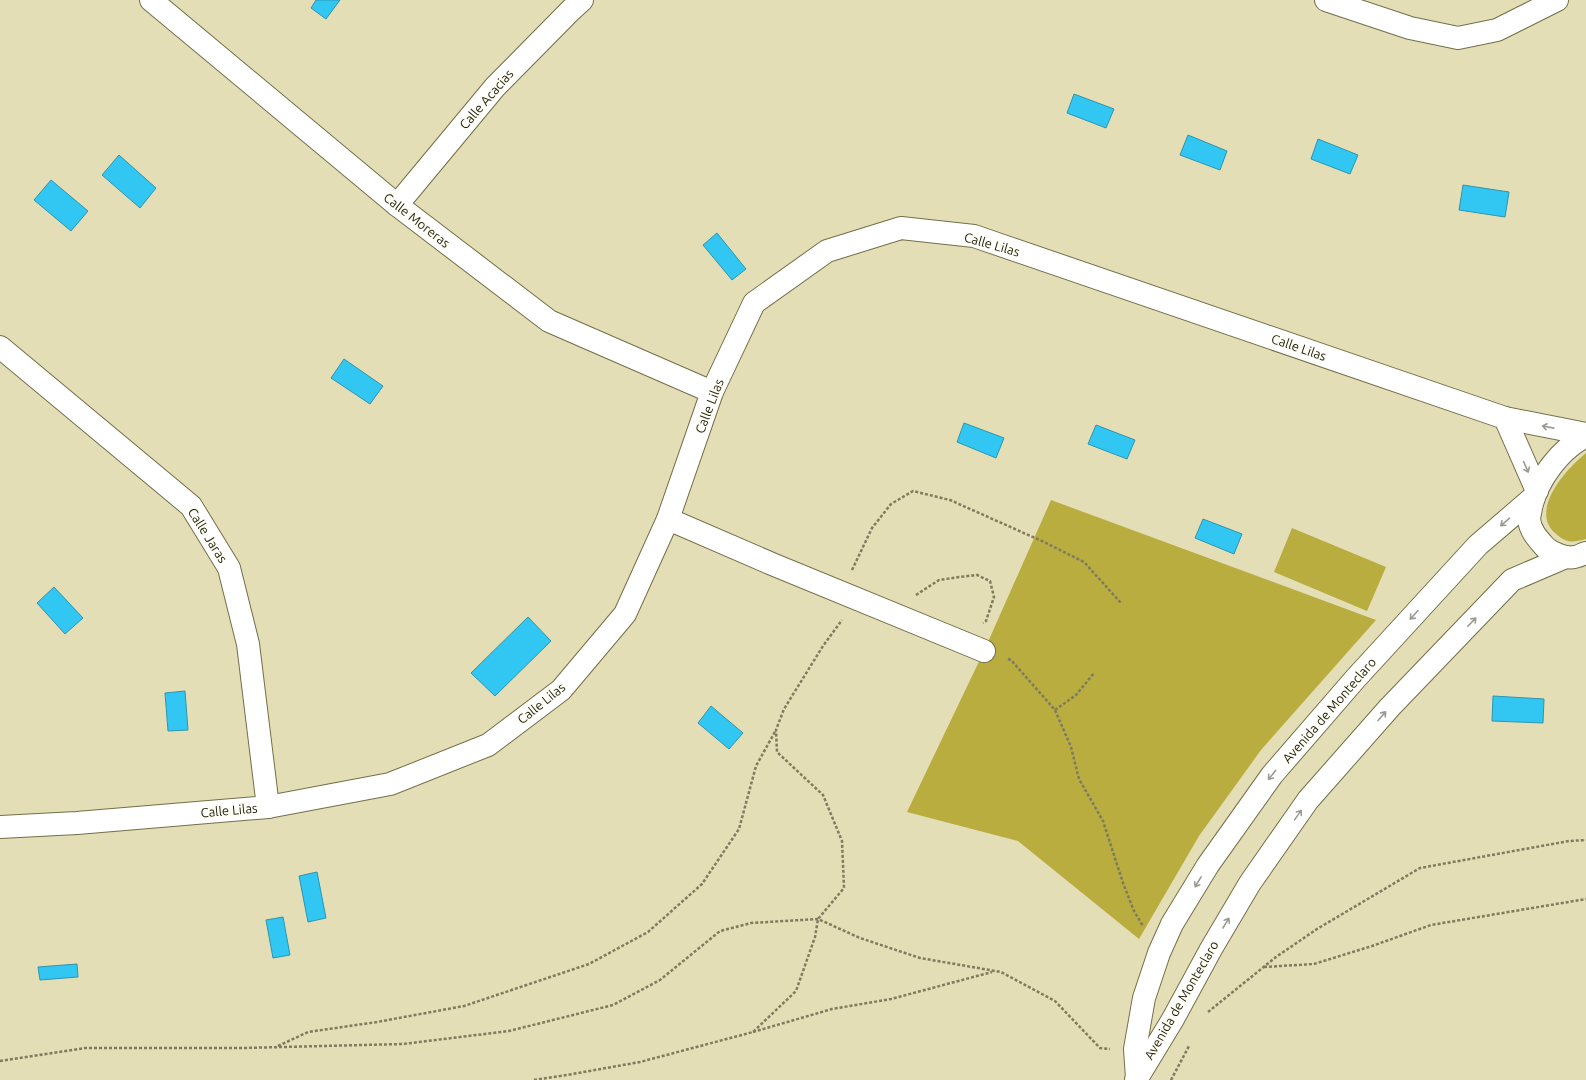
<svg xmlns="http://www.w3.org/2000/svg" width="1586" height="1080" font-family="Ubuntu,sans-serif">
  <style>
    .green { fill: #baad40 }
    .water { fill: #32c7f2; stroke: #2d95ae }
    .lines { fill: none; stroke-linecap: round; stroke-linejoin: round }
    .street-casing { stroke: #736f49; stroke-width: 24 }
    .path { stroke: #7e7b5f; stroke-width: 2.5; stroke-dasharray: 3 2; stroke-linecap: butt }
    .street { stroke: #fff; stroke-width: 22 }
    .oneway { stroke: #9b9a93 }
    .labels { text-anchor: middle; stroke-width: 3; stroke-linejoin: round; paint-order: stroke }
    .street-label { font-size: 13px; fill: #211f0f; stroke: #fefef5 }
  </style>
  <rect width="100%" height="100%" fill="#e3deb5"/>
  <!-- green -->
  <g class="green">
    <path d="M1586 453V539C1572 543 1566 543 1555 533 1529 510 1567 468 1586 453Z"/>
    <path d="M1051 500 1376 620 1261 750 1199 836 1139 939 1018 841 907 812 984 651Z"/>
    <path d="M1292 528 1386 567 1367 611 1274 572Z"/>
  </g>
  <!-- water -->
  <g class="water">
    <path d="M316 0H340L326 19 311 8Z"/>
    <path d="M1074 94 1114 109 1106 128 1067 113Z"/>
    <path d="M1188 135 1227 151 1220 170 1180 155Z"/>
    <path d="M1318 139 1358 155 1350 174 1311 159Z"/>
    <path d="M119 155 156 188 140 208 102 175Z"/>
    <path d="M51 180 88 211 71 231 34 200Z"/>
    <path d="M1463 185 1509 192 1505 217 1459 210Z"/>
    <path d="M717 233 746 269 732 280 703 245Z"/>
    <path d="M344 359 383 386 370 404 331 378Z"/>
    <path d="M964 423 1004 438 996 458 957 442Z"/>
    <path d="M1096 425 1135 440 1127 459 1088 444Z"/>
    <path d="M1203 519 1242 534 1234 554 1195 538Z"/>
    <path d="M54 587 83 618 65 634 37 603Z"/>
    <path d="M528 617 551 641 495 696 471 673Z"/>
    <path d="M185 691 188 730 168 731 165 693Z"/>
    <path d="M1493 696 1544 699 1543 723 1492 721Z"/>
    <path d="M711 706 743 733 729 749 698 723Z"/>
    <path d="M317 872 326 918 308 922 299 876Z"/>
    <path d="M283 917 290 955 273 958 266 920Z"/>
    <path d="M77 964 78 977 40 980 38 967Z"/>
  </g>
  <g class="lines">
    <!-- street casing -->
    <g class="street-casing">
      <g id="street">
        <path d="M151 0 397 205 549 321 712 392"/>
        <path d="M1326 0 1410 28 1458 38 1497 30 1557 0"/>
        <path d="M397 205 495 87 571 10 582 0"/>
        <path d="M0 347 191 506 229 568 248 644 268 807"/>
        <path d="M1505 418 1537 491"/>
        <path d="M1586 436C1560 449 1538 479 1531 507 1531 511 1529 516 1529 519 1530 531 1538 539 1546 548 1552 553 1566 559 1574 557 1578 557 1582 554 1586 553"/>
        <path d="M668 519 772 564 984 651"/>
        <path d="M0 827 77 823 268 807 390 784 488 745 561 690 625 614 668 519 712 392 754 303 827 251 901 228 974 236 1505 418 1586 434"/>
        <path d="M1137 1078 1135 1049 1144 998 1159 953 1172 924 1208 865 1272 775 1356 678 1478 545 1534 497"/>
        <path d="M1136 1080 1173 1019 1211 949 1250 883 1308 800 1390 707 1512 580 1566 557"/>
      </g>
    </g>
    <!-- path -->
    <g class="path">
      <path d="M852 570 872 528 891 504 913 491 950 500 1044 542 1084 562 1121 603"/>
      <path d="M916 595 939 580 959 577 977 575 990 581 994 597 986 621 983 623"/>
      <path d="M1008 659 1011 660 1055 710 1071 747 1079 779 1103 821 1123 883 1134 911 1143 926"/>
      <path d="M1055 710 1076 695 1094 673"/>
      <path d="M1264 967 1314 964 1372 946 1431 925 1586 899"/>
      <path d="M1208 1012 1276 957 1317 929 1420 868 1569 841 1586 840"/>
      <path d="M753 1032 832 1009 891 999 992 972"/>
      <path d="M278 1046 308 1032 377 1022 464 1006 589 964 648 932 702 884 739 829 756 766 776 730"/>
      <path d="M0 1061 85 1048H244L403 1044 509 1031 613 1005 660 980 720 931 751 923 818 919 860 938 920 958 1001 972 1055 1001 1100 1048 1110 1049"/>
      <path d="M534 1080 567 1075 640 1062 753 1032 796 991 815 937 818 919 844 888 842 841 823 795 777 752 776 730 784 709 823 646 842 620"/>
      <path d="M1171 1080 1189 1046"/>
    </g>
    <!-- street -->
    <use href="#street" class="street"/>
  </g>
  <!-- one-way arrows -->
  <defs><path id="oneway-shaft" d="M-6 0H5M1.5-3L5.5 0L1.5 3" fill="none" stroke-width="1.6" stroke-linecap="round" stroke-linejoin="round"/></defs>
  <g class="oneway">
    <use href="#oneway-shaft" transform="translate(1548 427) rotate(-169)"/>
    <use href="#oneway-shaft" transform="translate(1526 467) rotate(66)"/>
    <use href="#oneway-shaft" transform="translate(1505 522) rotate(139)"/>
    <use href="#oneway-shaft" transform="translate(1414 615) rotate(132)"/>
    <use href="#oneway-shaft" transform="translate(1472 622) rotate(-46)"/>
    <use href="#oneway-shaft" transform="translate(1382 716) rotate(-49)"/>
    <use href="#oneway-shaft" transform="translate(1272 775) rotate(128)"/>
    <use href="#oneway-shaft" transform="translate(1298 815) rotate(-55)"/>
    <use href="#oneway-shaft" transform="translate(1198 882) rotate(121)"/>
    <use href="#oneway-shaft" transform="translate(1226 923) rotate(-59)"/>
  </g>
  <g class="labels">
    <!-- street labels -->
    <g class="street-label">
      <text transform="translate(486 99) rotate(-49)" y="5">Calle Acacias</text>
      <text transform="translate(417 220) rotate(38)" y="5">Calle Moreras</text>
      <text transform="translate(992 244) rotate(16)" y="5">Calle Lilas</text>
      <text transform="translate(1299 347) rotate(19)" y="5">Calle Lilas</text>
      <text transform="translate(709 406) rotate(-69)" y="5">Calle Lilas</text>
      <text transform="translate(208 535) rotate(58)" y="5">Calle Jaras</text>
      <text transform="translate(541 703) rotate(-39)" y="5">Calle Lilas</text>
      <text transform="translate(1329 710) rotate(-49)" y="5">Avenida de Monteclaro</text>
      <text transform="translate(229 810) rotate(-5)" y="5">Calle Lilas</text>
      <text transform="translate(1181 1000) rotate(-60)" y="5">Avenida de Monteclaro</text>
    </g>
  </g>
</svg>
